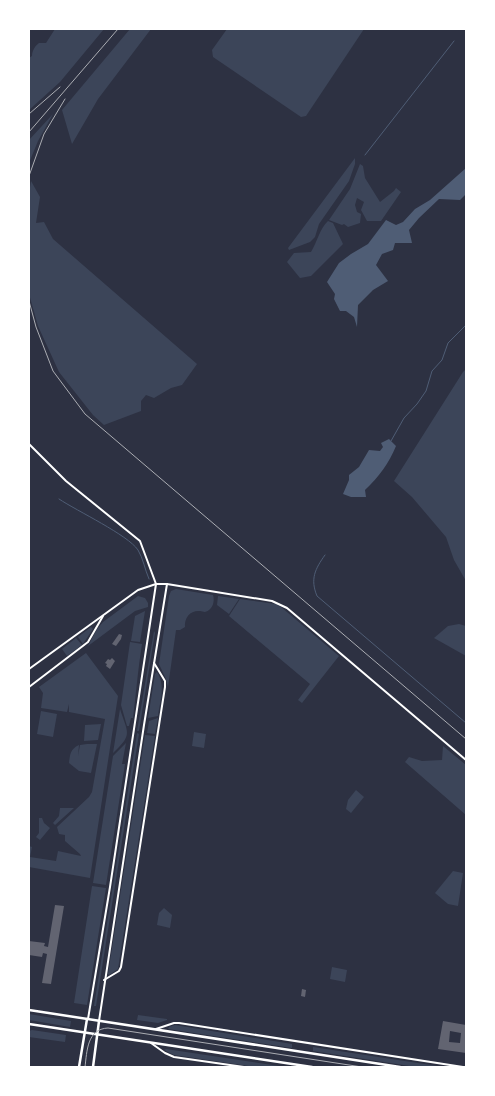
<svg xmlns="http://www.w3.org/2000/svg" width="495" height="1096" font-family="'IBM Plex Serif',serif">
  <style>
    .green { fill: #3c4559 }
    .water { fill: #4f5d75 }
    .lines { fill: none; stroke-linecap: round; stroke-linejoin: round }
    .stream { stroke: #4f5d75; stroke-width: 1 }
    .building { fill: #626471; fill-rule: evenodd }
    .minor { stroke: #fff; stroke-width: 2 }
    .secondary { stroke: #fff; stroke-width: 2.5 }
    .tram { stroke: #abadb3; stroke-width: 1 }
    .rail { stroke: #abadb3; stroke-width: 1 }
  </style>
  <rect width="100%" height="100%" fill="#2d3142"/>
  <!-- green -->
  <g class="green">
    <path d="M55 29H104L60 82 29 110V58L32 56C32 51 35 46 39 43H46Z"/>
    <path d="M130 29H151L98 99 72 144 62 110Z"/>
    <path d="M227 29H364L306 116 301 117 213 57 212 50Z"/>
    <path d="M53 114 38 141 29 163V140Z"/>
    <path d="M355 158V164L349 181 319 224 315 237 310 242 289 250 288 248Z"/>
    <path d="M360 164 363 166 365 178 380 202 394 191 396 188 401 192 381 221H367L361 210 364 202 357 198 355 205 357 212 361 214 360 223 348 227 344 224 342 225 329 220 350 189Z"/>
    <path d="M31 181 40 197 36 223 44 222 53 239 197 364 182 385 171 388 154 398 146 395 141 401V411L104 425 93 415 59 372 38 326 29 294V194Z"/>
    <path d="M328 221 333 223 343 244 311 276 300 278 287 262 294 253 311 252C317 242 320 228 328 221Z"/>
    <path d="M466 369V581L454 560 446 537 412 497 394 481 463 372Z"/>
    <path d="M176 589 213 595C215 601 213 610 205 612 203 612 202 611 200 611 191 610 184 617 185 627L180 630H176L168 687 166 679 159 664 169 596 171 591Z"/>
    <path d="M138 596 145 598 148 603V607L135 611 88 646 97 629 103 622Z"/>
    <path d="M218 596 239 599 229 614 217 605Z"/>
    <path d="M240 599 276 604 281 607 339 656 302 703 298 700 310 684 229 616Z"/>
    <path d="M145 611 140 642 131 641 135 616Z"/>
    <path d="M459 624 466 626V656L434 638 448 626Z"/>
    <path d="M91 627 93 629 83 644 78 637Z"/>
    <path d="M154 631 155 633 139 731H137Z"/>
    <path d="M76 638 82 645 67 656 62 649Z"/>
    <path d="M130 642 142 644C138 669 136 693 133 718H131L129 726H127L121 705Z"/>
    <path d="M86 653 118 696 90 878 29 867V846L32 847 30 857 56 861 58 851 81 856 80 854 65 841V835L59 834 57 827 89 797 92 792 105 719 69 712V704L67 712 41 708 43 693 39 687Z"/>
    <path d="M157 672C166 686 160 701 158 716L148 718 155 674Z"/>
    <path d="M120 709C128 734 133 734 113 753Z"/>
    <path d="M41 711 57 714 53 737 37 734Z"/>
    <path d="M158 718 155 734 147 733 149 721Z"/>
    <path d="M101 724 98 740 84 741 85 725Z"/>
    <path d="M194 732 206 734 204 748 192 746Z"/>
    <path d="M137 733 139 734 96 1006H94Z"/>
    <path d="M145 735 155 736 118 969 109 975 108 974Z"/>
    <path d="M126 743 122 764H125L106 885 93 883 113 756Z"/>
    <path d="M87 744H97L91 773 79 771 69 763C70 755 70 749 79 745L78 756 80 745Z"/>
    <path d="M443 746 466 765V815L405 762 409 757 422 761 442 760Z"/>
    <path d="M356 790 364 797 351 813 346 809 348 800Z"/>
    <path d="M60 808H74L55 825 53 823 59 816Z"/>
    <path d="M39 818H42L44 823 50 828 40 840 36 837 39 833Z"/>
    <path d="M453 871 463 873 458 906 448 904 435 893Z"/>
    <path d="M92 886 106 888 87 1005 74 1003Z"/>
    <path d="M164 908 172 915 170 928 157 925 159 913Z"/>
    <path d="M332 967 347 970 345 982 330 979Z"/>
    <path d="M29 1014 71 1021 70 1027 29 1020Z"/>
    <path d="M138 1015 167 1019V1020L158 1023 137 1020Z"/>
    <path d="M175 1025 292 1044V1048L168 1029 169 1027Z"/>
    <path d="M32 1030 66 1035 65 1042 29 1037V1031Z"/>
    <path d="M313 1047 444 1067H416L313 1051Z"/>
    <path d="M166 1049 286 1067H255L174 1055 164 1050Z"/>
  </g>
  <!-- water -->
  <g class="water">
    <path d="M466 168V194L460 200 439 199 419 218 409 230 412 243H395L393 250 382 254 376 265 388 281 373 290 358 305 357 327 354 317 346 311H340L334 299 335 294 327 282 339 263 351 254 368 244 386 220 396 225 403 222 415 209 430 200Z"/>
    <path d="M389 439 396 446C389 463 379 477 365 490L366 497H351L343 494 349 480V475L359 467 369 450 380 451 383 447 381 443Z"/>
  </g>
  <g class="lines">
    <!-- stream -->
    <g class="stream">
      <path d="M365 155 454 41"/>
      <path d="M391 441 404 418 417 404 426 391 432 371 442 360 448 343 466 325"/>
      <path d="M59 499C77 511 128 535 138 550 143 558 145 570 149 579"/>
      <path d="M325 555C315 569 310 579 317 596L466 723"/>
    </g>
  </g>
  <!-- building -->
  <g class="building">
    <path d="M119 634 122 635 121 639 116 646 112 644Z"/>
    <path d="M112 658 115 661 110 669 106 666 107 664 105 663 108 659 110 660Z"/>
    <path d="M55 905 64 906 51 984 42 983 47 954 43 953 42 957 29 955V941L45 943 44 946 48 947Z"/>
    <path d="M302 989 306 990 305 997 301 996Z"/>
    <path d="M443 1021 466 1025V1053L438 1049ZM450 1031 461 1033 460 1043 449 1042Z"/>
  </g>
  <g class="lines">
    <!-- minor -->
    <g class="minor">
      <path d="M29 444 66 481 140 541 156 584"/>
      <path d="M29 669 138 590 156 584H167L272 601 287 608 466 760"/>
      <path d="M29 687 88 642 103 616"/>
      <path d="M104 980 119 971 121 967 165 687V681L154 663"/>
      <path d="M88 1019 110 887 156 584"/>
      <path d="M99 1021 144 725 167 584"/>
      <path d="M156 1029 174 1023H179L463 1067"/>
      <path d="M151 1043 165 1053 174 1057 244 1067"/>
    </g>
    <!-- secondary -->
    <g class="secondary">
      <path d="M29 1010 400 1067"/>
      <path d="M29 1024 312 1067"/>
      <path d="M79 1067 87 1019"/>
      <path d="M93 1067 99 1021"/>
    </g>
    <!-- tram -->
    <path class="tram" d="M85 1067C87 1051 87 1029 108 1028L362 1067"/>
    <!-- rail -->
    <g class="rail">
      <path d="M29 114 60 87"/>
      <path d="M29 132 118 29"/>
      <path d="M29 176 44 134 65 99"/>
      <path d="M29 301 36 327 53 371 85 414 466 739"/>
    </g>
  </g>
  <!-- border -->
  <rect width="495" height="1096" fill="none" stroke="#ffffff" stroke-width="60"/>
</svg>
